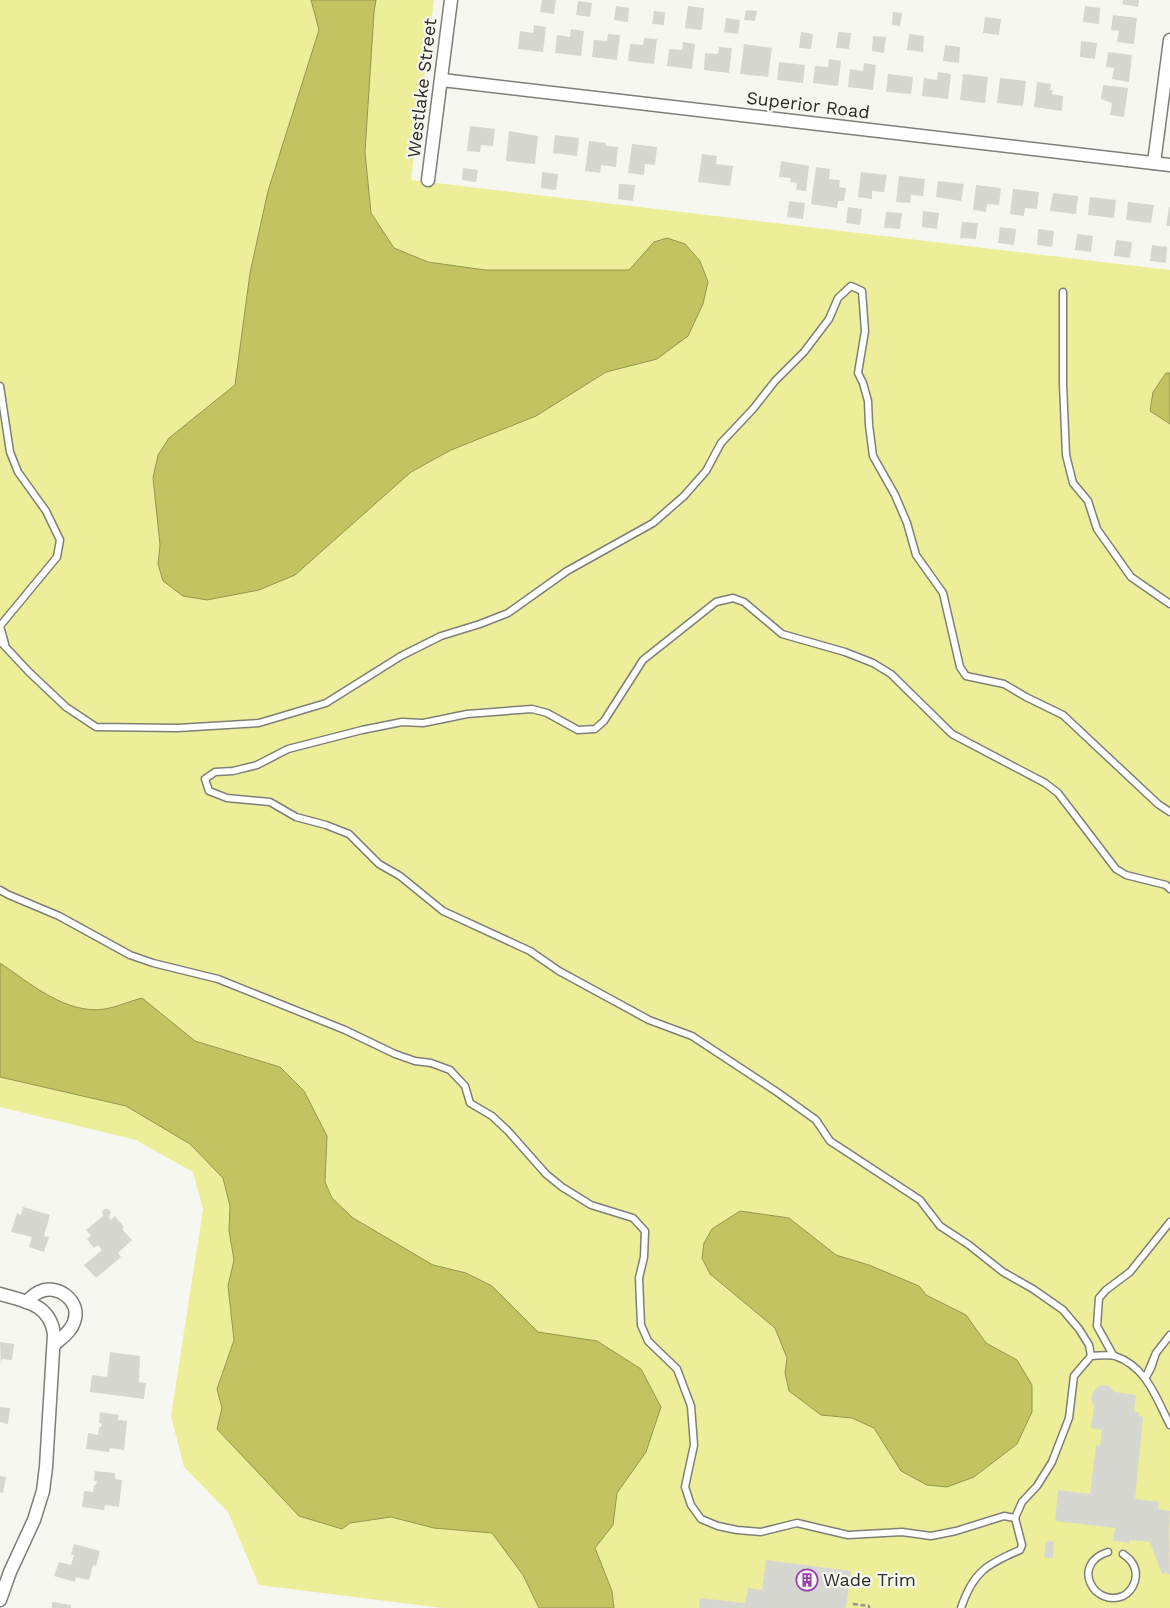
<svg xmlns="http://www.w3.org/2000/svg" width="1170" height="1608" font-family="'Work Sans',sans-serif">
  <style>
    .green { fill: #edee99 }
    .water { fill: #c3c461; stroke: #959650 }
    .building { fill: #d7d7d1 }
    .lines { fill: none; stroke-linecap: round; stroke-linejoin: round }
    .lane-casing { stroke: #7f7f79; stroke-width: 9 }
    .street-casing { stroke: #7f7f79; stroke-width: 15 }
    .path { stroke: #959590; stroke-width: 2.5; stroke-dasharray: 5 2.5; stroke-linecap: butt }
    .lane { stroke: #fff; stroke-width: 6 }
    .street { stroke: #fff; stroke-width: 12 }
    .labels { text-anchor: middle; stroke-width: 4.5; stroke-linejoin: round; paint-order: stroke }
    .street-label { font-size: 18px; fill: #2b2b28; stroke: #f7f7f1 }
    .poi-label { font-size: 18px; fill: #2b2b28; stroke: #f7f7f1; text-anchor: start }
  </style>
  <rect width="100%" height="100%" fill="#f7f7f1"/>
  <!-- green -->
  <path class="green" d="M0 0H434L411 180 1170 270V1608H442L259 1585 228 1512 184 1467 171 1416 203 1209 193 1172 136 1140 0 1107Z"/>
  <!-- water -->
  <g class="water">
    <path d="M311 0H376L374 12 365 152 371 213 394 248 428 262 485 270H629L654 242 667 238 685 244 700 261 708 282 703 304 688 336 657 359 606 372 536 416 451 450 411 472 295 575 259 590 207 600 183 596 163 581 158 564 160 545 153 478 158 455 169 438 235 385 250 273 268 191 319 30Z"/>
    <path d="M1166 373H1170V424L1150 411 1153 392Z"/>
    <path d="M0 963C30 983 66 1015 105 1009 117 1007 130 1001 142 998L195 1041 280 1067 304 1091 327 1136 325 1182 332 1198 353 1218 433 1265 466 1273 492 1286 538 1332 597 1341 641 1369 661 1407 646 1452 617 1493 613 1525 595 1548 612 1591 614 1608H539L523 1575 492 1533 434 1528 391 1517 350 1523 342 1529 299 1516 217 1429 222 1408 217 1389 234 1340 228 1286 234 1260 229 1231 230 1206 223 1178 190 1144 126 1106 0 1077Z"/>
    <path d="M740 1211 789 1218 836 1255 869 1265 919 1286 926 1295 966 1315 986 1343 1017 1360 1032 1385V1412L1017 1444 974 1477 947 1487 927 1485 901 1471 874 1428 852 1418 821 1415 789 1391 785 1373 787 1358 775 1328 710 1274 702 1258 704 1243 712 1229Z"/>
  </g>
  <!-- building -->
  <g class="building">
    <path d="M542 0H556L554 14 540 12Z"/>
    <path d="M1123 0H1139L1138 7 1122 4Z"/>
    <path d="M578 1 592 3 590 17 576 15Z"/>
    <path d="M616 6 629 8 628 22 614 20Z"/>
    <path d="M688 6 704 8 702 30 685 28Z"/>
    <path d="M1085 6 1100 8 1099 24 1083 22Z"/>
    <path d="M746 10 757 11 755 21 744 20Z"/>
    <path d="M654 11 665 12 664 25 652 24Z"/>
    <path d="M893 12 902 13 900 26 892 25Z"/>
    <path d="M1113 15 1137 18 1134 44 1117 42 1119 31 1111 30Z"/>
    <path d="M985 17 1001 19 999 35 983 33Z"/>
    <path d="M726 18 740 20 738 34 724 32Z"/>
    <path d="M534 25 546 27 543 52 518 49 520 31 533 33Z"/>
    <path d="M571 29 584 31 581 56 555 53 557 35 570 37Z"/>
    <path d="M801 32 813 34 811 49 799 48Z"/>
    <path d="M838 32 851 33 849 49 836 48Z"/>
    <path d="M608 34 620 35 617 60 592 57 594 40 607 41Z"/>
    <path d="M909 34 924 36 923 52 907 50Z"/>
    <path d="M873 36 886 37 884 53 872 51Z"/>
    <path d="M644 38 657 39 654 64 628 61 630 44 643 45Z"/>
    <path d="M1081 41 1097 43 1095 59 1080 57Z"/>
    <path d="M683 42 695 44 692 69 667 66 669 49 682 50Z"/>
    <path d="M744 44 772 48 768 77 740 74Z"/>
    <path d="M945 45 960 47 959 63 943 61Z"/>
    <path d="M719 47 732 48 729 73 704 70 705 53 718 54Z"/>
    <path d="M1108 52 1132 55 1129 82 1112 79 1114 68 1106 67Z"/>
    <path d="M829 59 841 61 838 86 813 83 815 66 828 67Z"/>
    <path d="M779 62 805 65 803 83 777 80Z"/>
    <path d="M864 63 876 65 873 90 848 87 850 69 863 71Z"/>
    <path d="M938 72 951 74 948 99 922 96 924 78 937 80Z"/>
    <path d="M888 74 913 77 911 94 886 92Z"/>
    <path d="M963 74 988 77 985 103 960 100Z"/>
    <path d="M1000 78 1026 81 1023 106 997 103Z"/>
    <path d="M1037 82 1051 84 1050 90H1053L1052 94 1063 96 1062 111 1034 107Z"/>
    <path d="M1103 85 1128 88 1124 117 1110 115 1112 103 1101 99Z"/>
    <path d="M470 126 495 129 493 146 481 145 480 152 467 151Z"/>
    <path d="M509 131 538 136 535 164 506 161Z"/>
    <path d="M555 135 579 138 577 156 553 153Z"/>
    <path d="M589 141 606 143V146L618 147 616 167 601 165 600 173 585 171Z"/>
    <path d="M632 144 657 147 655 165 645 164 644 175 628 173Z"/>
    <path d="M702 154 717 156 716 164 733 166 730 186 698 182Z"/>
    <path d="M781 161 809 166 806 191 796 190 797 183 790 182 791 178 779 177Z"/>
    <path d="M816 167 830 169 829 179 840 180 839 187 846 188 844 201H838L837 208 811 204Z"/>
    <path d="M463 168 478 170 476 182 462 180Z"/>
    <path d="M542 172 558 174 556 190 541 188Z"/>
    <path d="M861 172 887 175 884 192 872 191V199L858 197Z"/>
    <path d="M899 176 925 179 923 196 911 195 910 203 896 202Z"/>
    <path d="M938 181 964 184 961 201 936 197Z"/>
    <path d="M619 184 635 185 633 201 618 199Z"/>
    <path d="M976 185 1001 188 999 205 987 204 986 212 973 210Z"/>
    <path d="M1013 189 1039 192 1037 209 1025 208 1024 216 1010 214Z"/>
    <path d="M1053 193 1078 196 1076 214 1050 211Z"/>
    <path d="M1090 197 1116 200 1114 218 1088 215Z"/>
    <path d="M789 201 805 203 803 219 787 217Z"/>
    <path d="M1128 202 1154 205 1151 223 1126 220Z"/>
    <path d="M848 207 862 209 860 225 846 223Z"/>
    <path d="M1169 207H1170V226H1166Z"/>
    <path d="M923 211 939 213 937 229 922 227Z"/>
    <path d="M886 212 902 213 900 229 884 228Z"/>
    <path d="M962 222 978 223 976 239 960 238Z"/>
    <path d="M1000 227 1016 229 1014 245 998 243Z"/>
    <path d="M1038 229 1054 231 1052 247 1037 245Z"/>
    <path d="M1077 234 1093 236 1091 252 1075 250Z"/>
    <path d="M1116 240 1132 242 1130 258 1114 256Z"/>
    <path d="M1152 245 1167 247 1166 263 1150 261Z"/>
    <path d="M23 1207 50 1215 44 1236 49 1237 44 1252 29 1247 32 1237 11 1232 17 1213 21 1215Z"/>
    <path d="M105 1209H108L111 1212 109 1217 111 1220 115 1216 124 1227 122 1229 132 1240 118 1253 121 1257 96 1278 84 1265 102 1250 98 1245 94 1248 87 1239 91 1236 86 1230 103 1216 102 1211Z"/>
    <path d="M0 1342 14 1344 12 1360 2 1359 1 1366Z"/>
    <path d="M110 1352 140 1356 139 1382 146 1383 144 1399 90 1392 92 1375 107 1377Z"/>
    <path d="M1101 1385 1109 1386 1115 1392 1136 1395 1134 1412 1140 1413 1139 1416 1143 1417 1135 1499 1159 1502 1158 1509 1170 1511 1169 1531 1170 1574 1168 1575 1167 1572 1162 1574 1150 1542 1129 1540V1543L1113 1541 1115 1528 1055 1521 1058 1490 1090 1494 1096 1445 1100 1446 1102 1430 1091 1428 1094 1406 1091 1398 1095 1389Z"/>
    <path d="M0 1407 10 1408 8 1424 0 1422Z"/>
    <path d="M100 1412 119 1415 118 1420 127 1421 124 1450 110 1448 109 1452 86 1449 88 1433 98 1435 99 1427H101L102 1424 99 1423Z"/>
    <path d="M95 1471 115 1473V1479L122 1480 119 1507 105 1505 104 1510 82 1507 84 1491 93 1492 94 1485H96L97 1481H94Z"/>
    <path d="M0 1476 6 1477 3 1493 0 1492Z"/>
    <path d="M1046 1541 1054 1542 1053 1558 1044 1557Z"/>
    <path d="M74 1544 100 1551 96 1566 93 1565 89 1580 76 1577 75 1582 54 1576 59 1562 71 1565 74 1555H71Z"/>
    <path d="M766 1560 851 1571 846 1608H699L700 1598 745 1603 748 1588 762 1590Z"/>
    <path d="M52 1602 71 1605V1608H52Z"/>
  </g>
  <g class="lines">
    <!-- lane casing -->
    <g class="lane-casing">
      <g id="lane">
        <path d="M1063 292V384L1066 455 1073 483 1088 501 1097 529 1131 577 1170 604"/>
        <path d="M0 386 10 452 18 472 46 511 60 540 57 557 0 626 5 644"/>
        <path d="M0 641 29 672 66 707 96 727 178 728 259 723 326 703 401 656 441 636 480 624 508 613 567 571 653 523 684 496 706 471 721 443 753 409 775 381 804 352 829 319 838 298 851 286 862 291 865 331 858 373 863 383 868 401 869 425 873 456 895 495 907 523 916 555 943 593 960 667 966 676 1004 684 1026 697 1063 715 1158 804 1170 812"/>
        <path d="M0 890 9 895 59 916 130 955 153 963 218 979 345 1030 395 1054 415 1061 431 1063 450 1070 465 1086 470 1103 492 1116 508 1131 546 1174 562 1187 591 1205 633 1218 645 1231 644 1257 639 1278 641 1325 648 1341 677 1369 691 1406 694 1445 685 1487 691 1505 701 1519 718 1526 737 1530 761 1532 797 1523 848 1535 902 1532 931 1536 956 1531 1004 1516 1015 1518"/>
        <path d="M1156 1353 1151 1368 1146 1377 1156 1353 1170 1335"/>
        <path d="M1113 1355 1097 1326 1099 1298 1106 1290 1130 1272 1170 1222"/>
        <path d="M1091 1356 1089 1345 1079 1329 1063 1310 1033 1289 1003 1272 969 1245 940 1226 920 1200 830 1141 816 1120 777 1092 692 1036 649 1020 559 971 530 951 443 911 400 876 379 864 349 834 326 825 296 817 270 802 227 798 209 791 205 779 215 772 233 771 257 765 288 749 362 730 402 722 423 723 443 719 467 714 532 709 547 713 578 730 595 729 604 721 643 660 716 602 733 598 744 602 782 634 845 652 873 663 891 674 952 734 1045 783 1058 793 1116 869 1126 875 1166 885 1170 889"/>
        <path d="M1108 1552C1070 1564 1094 1608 1123 1596 1129 1593 1133 1587 1135 1581 1138 1569 1132 1560 1123 1554"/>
        <path d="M961 1608C973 1572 987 1564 1020 1550L1022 1545 1015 1518 1022 1502 1037 1486 1052 1462 1069 1418 1074 1376 1091 1356C1098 1356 1108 1354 1115 1356 1147 1367 1156 1398 1170 1425"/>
      </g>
    </g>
    <!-- street casing -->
    <g class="street-casing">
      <g id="street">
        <path d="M442 80 1170 165"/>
        <path d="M1154 163 1170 40"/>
        <path d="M428 180 451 0"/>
        <path d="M0 1294C25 1301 50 1304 54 1334L46 1467 43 1491 34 1520 10 1572 0 1600"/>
        <path d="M26 1302C30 1299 34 1294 39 1292 57 1283 82 1301 74 1322 71 1332 61 1338 54 1345"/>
      </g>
    </g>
    <!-- path -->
    <path class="path" d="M853 1604 869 1606V1608"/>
    <!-- lane -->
    <use href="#lane" class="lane"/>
    <!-- street -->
    <use href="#street" class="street"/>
  </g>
  <!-- icons -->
  <defs>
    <g id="building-ring" transform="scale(1.125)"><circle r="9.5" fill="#f7f7f1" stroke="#9840ad" stroke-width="1.5"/><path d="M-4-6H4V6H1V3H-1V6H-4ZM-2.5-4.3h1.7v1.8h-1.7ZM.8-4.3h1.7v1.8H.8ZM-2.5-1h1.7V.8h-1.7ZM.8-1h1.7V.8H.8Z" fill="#9840ad"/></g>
  </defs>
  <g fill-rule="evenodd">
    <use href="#building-ring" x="807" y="1580"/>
  </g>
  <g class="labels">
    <!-- street labels -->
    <g class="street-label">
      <text transform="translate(422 88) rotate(-83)" y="6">Westlake Street</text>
      <text transform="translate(808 105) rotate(7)" y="6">Superior Road</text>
    </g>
    <!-- poi labels -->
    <g class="poi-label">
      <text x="823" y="1586">Wade Trim</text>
    </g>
  </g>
</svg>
